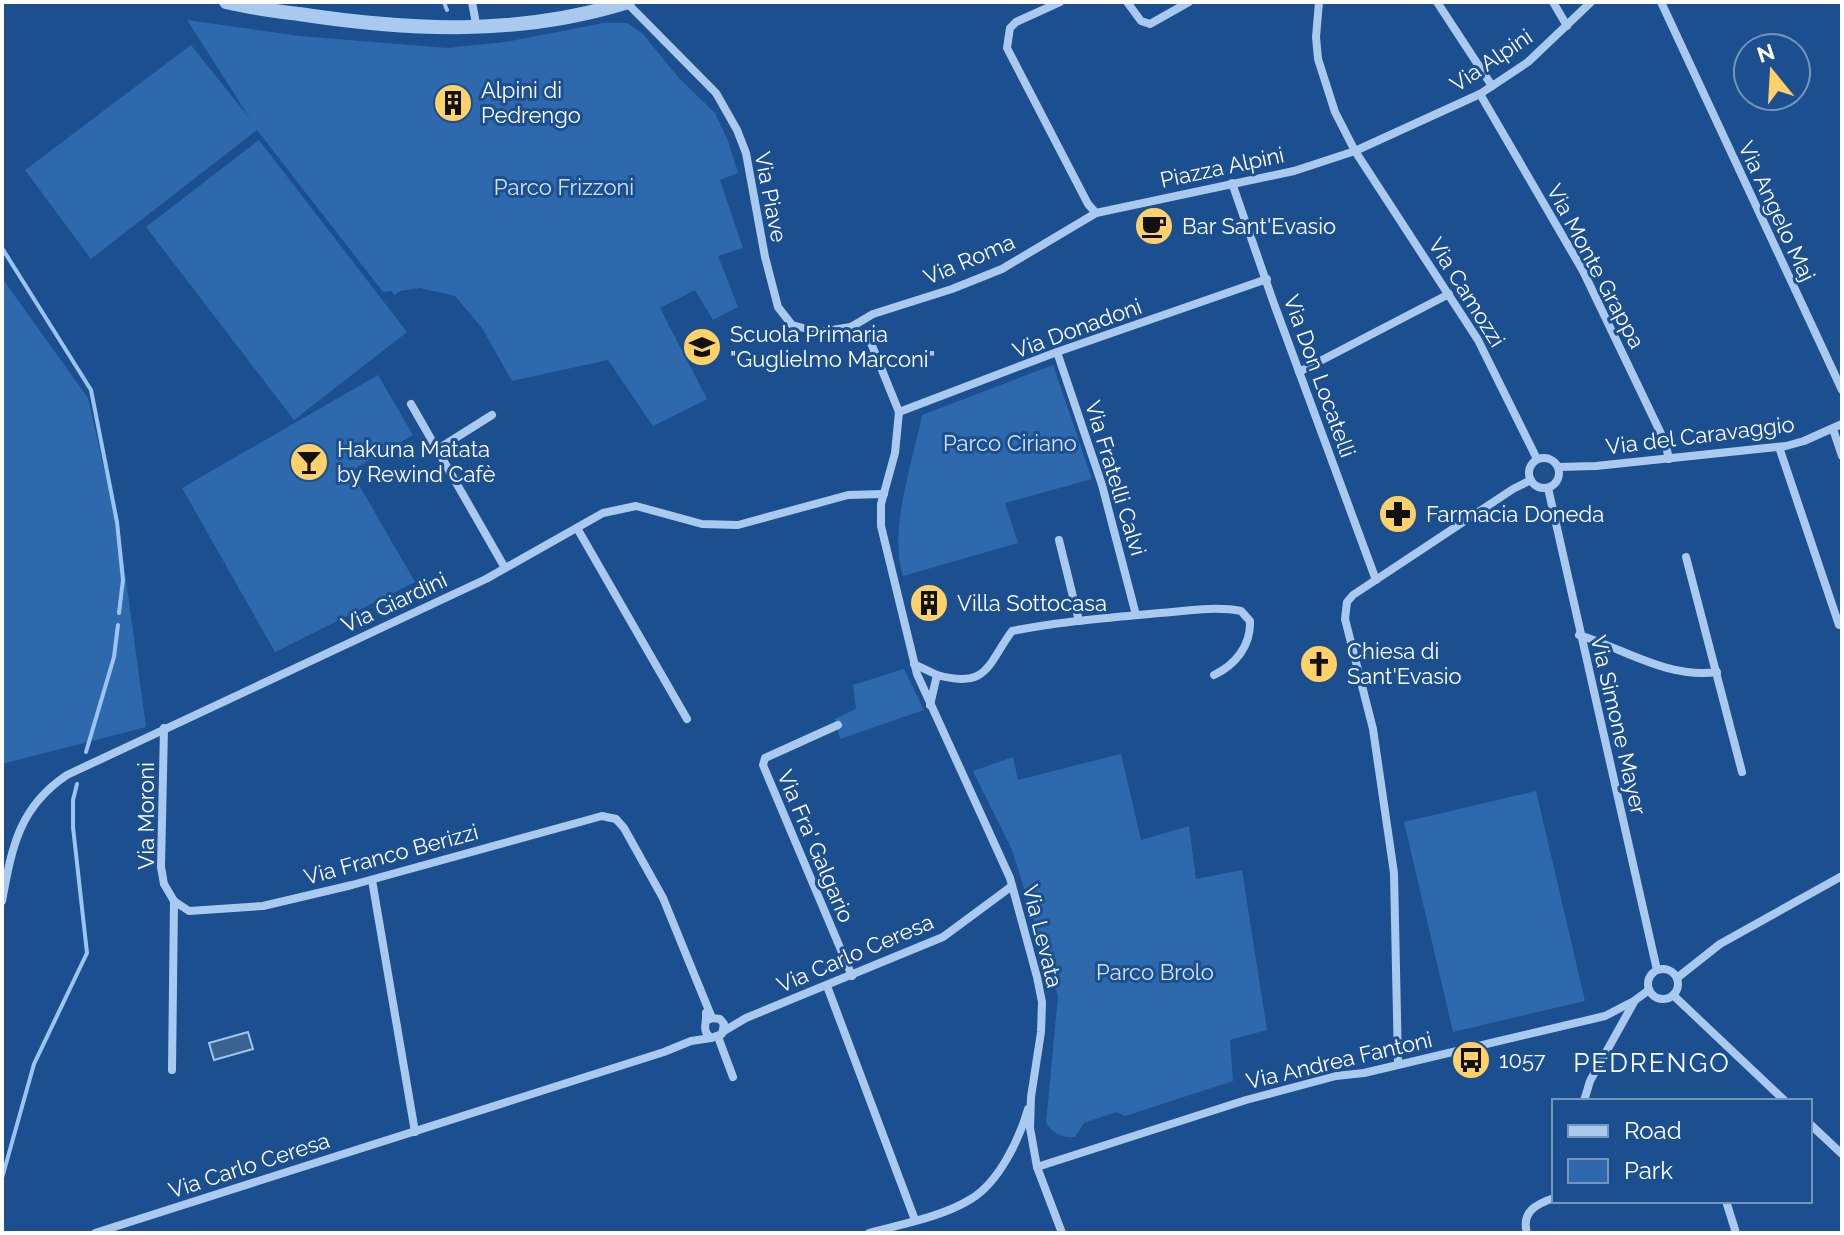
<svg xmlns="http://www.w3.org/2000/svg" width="1844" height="1235" font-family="Raleway,sans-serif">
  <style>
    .green { fill: #2e69ad }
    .water { fill: #3c6290; stroke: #9cc4f0; stroke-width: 2 }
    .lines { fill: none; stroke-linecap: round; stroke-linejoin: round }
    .stream { stroke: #9cc4f0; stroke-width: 4 }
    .minor { stroke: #a9c9ee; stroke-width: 8 }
    .tertiary { stroke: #a9c9ee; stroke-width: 14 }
    .labels { text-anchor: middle; stroke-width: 6; stroke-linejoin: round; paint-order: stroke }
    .street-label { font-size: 22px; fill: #fff; stroke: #1b4f8f }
    .poi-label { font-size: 22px; fill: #fff; stroke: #1b4f8f; text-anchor: start }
    .park-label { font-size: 22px; fill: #cfe3fa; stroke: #1b4f8f }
    .quarter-label { font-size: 26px; letter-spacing: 2px; fill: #fff; stroke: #1b4f8f }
  </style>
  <rect width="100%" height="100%" fill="#1b4f8f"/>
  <!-- green -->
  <g class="green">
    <path d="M187 20 300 36 447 48 505 42 604 23H627L643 34 678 77 715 113 728 141 738 173 720 180 743 248 718 256 738 307 713 320 695 290 660 308 707 399 653 426 608 360 512 381 482 328 455 296 420 288 400 291 394 295 392 291 383 292 257 130 91 259 25 170 191 45 251 120Z"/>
    <path d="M259 140 407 332 294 420 146 227Z"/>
    <path d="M2 278 88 398 121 543 146 727 2 764Z"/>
    <path d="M1053 365 1092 479 1005 503 1018 543 903 576C888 529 913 462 922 415Z"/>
    <path d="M378 375 413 435 351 471 415 582 275 652 182 488Z"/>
    <path d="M904 669 924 710 840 739 835 719 856 709 853 685Z"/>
    <path d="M1121 754 1141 840 1189 826 1196 879 1242 870 1267 1030 1230 1040 1233 1081 1125 1116 1116 1112 1084 1123 1075 1137C1061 1138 1054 1134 1046 1123L1058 996 1012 850 973 771 1013 757 1018 780Z"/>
    <path d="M1536 791 1585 1001 1453 1032 1404 822Z"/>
  </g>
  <!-- water -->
  <path class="water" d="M248 1032 253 1049 214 1060 209 1043Z"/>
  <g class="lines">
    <!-- stream -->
    <g class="stream">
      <path d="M444 2 447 10"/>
      <path d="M2 248 91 390 117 522 123 580 119 613"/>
      <path d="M86 752 114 657 118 625"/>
      <path d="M2 1178 34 1064 87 953 73 827V800L77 784"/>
    </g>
    <!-- minor -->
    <g class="minor">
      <path d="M472 2 477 29"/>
      <path d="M1060 2 1016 22 1010 28 1007 48 1088 204 1096 213"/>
      <path d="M1127 2 1141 21 1150 24 1189 2"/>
      <path d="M1319 2 1316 37 1318 59 1335 112 1355 151 1478 340 1537 459"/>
      <path d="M1437 2 1492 86"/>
      <path d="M1553 2 1567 26"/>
      <path d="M1661 2 1842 390"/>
      <path d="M627 3 716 93 737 130 746 153 765 257 778 307 792 325 819 332 851 327 873 314 952 289 1002 269 1096 213 1294 171 1355 151 1480 94 1528 62 1591 2"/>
      <path d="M1480 94 1583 271 1665 442 1669 459"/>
      <path d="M1232 183 1273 301 1376 580"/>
      <path d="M851 327 869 338 899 412"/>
      <path d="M1057 352 1102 485 1136 615"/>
      <path d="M1299 372 1449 294"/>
      <path d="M411 404 505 568"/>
      <path d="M899 412 895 453 881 504V526L917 674 1010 878 1037 977 1042 1002 1041 1032 1031 1097 1030 1128 1037 1167 1062 1233"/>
      <path d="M899 412 1057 352 1267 279"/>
      <path d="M1833 429 1842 456"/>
      <path d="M1779 447 1839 625 1842 624"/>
      <path d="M438 449 492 415"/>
      <circle cx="1544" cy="473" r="15"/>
      <path d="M1558 467 1596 466 1786 446 1804 441 1842 424"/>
      <path d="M1548 488 1657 970"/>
      <path d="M577 528 687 719"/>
      <path d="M1059 540 1079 621"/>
      <path d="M1686 557 1742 772"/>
      <path d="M1579 635C1625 649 1668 679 1717 672"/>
      <path d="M914 664 937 675"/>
      <path d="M930 705 937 675C988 689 987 665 1012 631 1061 621 1110 618 1160 613 1186 611 1215 606 1241 611L1250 621C1251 646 1235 665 1214 675"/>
      <path d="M838 725 765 758 763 765 852 976"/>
      <path d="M164 728 161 867 164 884 174 901 189 911 263 906 352 885 602 816 616 819 624 828 663 898 712 1018"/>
      <path d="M372 880 415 1132"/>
      <path d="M2 901C12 847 19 807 67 775L486 579 603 513 636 506 702 524 738 525 848 495 884 494"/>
      <circle cx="1663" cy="984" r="15"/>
      <path d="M1677 978 1720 944 1842 876"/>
      <path d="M827 986 915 1220"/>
      <path d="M1673 995 1785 1101"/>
      <path d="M706 1013C707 1024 701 1030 711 1038L722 1034 724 1024 720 1019 712 1018 706 1021"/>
      <path d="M724 1031 746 1018 943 937 1012 886"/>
      <path d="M718 1037 733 1077"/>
      <path d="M1398 1064 1394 873 1373 729 1345 619 1347 602 1353 595 1513 489 1531 480"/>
      <path d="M172 1070 174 901"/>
      <path d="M1584 1101 1590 1081 1634 1002"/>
      <path d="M1810 1124 1842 1154"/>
      <path d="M1037 1167 1246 1100 1336 1076 1364 1073 1605 1016 1634 1001 1649 990"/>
      <path d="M1726 1201 1736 1233"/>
      <path d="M95 1233 664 1052 691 1041 711 1038"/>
      <path d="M869 1233C902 1224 942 1217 971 1199 999 1182 1019 1140 1028 1109"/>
      <path d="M1527 1233C1521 1212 1536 1204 1554 1198"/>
    </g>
    <!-- tertiary -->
    <path class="tertiary" d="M226 2C250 8 275 11 299 14 411 31 519 36 628 2"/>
  </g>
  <!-- icons -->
  <defs>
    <g id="building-disc" transform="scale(2)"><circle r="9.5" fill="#ffd166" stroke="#1b4f8f"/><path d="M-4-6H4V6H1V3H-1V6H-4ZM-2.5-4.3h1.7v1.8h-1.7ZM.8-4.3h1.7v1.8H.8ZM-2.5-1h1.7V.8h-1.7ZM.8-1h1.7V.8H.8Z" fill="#111"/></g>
    <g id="cafe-disc" transform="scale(2)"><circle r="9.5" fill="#ffd166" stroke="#1b4f8f"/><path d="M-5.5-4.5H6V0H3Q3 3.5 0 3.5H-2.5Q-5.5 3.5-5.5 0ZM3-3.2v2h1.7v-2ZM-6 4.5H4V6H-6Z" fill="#111"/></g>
    <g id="school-disc" transform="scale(2)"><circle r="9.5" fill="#ffd166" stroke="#1b4f8f"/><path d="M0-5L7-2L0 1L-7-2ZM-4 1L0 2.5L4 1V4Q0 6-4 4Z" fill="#111"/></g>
    <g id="bar-disc" transform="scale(2)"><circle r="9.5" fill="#ffd166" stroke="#1b4f8f"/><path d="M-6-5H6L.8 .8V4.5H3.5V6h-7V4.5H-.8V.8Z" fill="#111"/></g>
    <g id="pharmacy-disc" transform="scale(2)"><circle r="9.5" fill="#ffd166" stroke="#1b4f8f"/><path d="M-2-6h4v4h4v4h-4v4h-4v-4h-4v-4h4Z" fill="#111"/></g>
    <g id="church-disc" transform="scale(2)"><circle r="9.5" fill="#ffd166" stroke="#1b4f8f"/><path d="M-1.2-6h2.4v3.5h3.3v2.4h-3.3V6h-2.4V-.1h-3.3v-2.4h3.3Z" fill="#111"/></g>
    <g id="bus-disc" transform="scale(2)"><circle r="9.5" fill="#ffd166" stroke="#1b4f8f"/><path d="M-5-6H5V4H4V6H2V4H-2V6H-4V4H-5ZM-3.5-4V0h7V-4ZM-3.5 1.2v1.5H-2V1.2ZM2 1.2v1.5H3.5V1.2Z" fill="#111"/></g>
  </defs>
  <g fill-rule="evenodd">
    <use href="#building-disc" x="453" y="103"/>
    <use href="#cafe-disc" x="1154" y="226"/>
    <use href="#school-disc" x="702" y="347"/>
    <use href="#bar-disc" x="309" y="462"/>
    <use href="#pharmacy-disc" x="1398" y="514"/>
    <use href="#building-disc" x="929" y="603"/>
    <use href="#church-disc" x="1319" y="664"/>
    <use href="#bus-disc" x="1471" y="1060"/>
  </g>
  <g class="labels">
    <!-- street labels -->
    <g class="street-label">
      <text transform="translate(1491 60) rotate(-34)" y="8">Via Alpini</text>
      <text transform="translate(1222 167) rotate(-12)" y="8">Piazza Alpini</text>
      <text transform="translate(771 197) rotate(79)" y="8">Via Piave</text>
      <text transform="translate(1777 211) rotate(65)" y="8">Via Angelo Maj</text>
      <text transform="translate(969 259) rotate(-23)" y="8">Via Roma</text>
      <text transform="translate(1596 266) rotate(62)" y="8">Via Monte Grappa</text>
      <text transform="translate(1467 292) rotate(58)" y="8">Via Camozzi</text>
      <text transform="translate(1077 328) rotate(-20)" y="8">Via Donadoni</text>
      <text transform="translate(1320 376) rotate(70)" y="8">Via Don Locatelli</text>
      <text transform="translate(1700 435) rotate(-7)" y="8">Via del Caravaggio</text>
      <text transform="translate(1116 478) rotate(73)" y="8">Via Fratelli Calvi</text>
      <text transform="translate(394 602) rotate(-25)" y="8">Via Giardini</text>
      <text transform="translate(1619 725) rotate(77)" y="8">Via Simone Mayer</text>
      <text transform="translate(146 816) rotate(-90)" y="8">Via Moroni</text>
      <text transform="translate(816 846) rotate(67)" y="8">Via Fra' Galgario</text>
      <text transform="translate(391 854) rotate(-15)" y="8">Via Franco Berizzi</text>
      <text transform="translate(1043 936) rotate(76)" y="8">Via Levata</text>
      <text transform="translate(855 953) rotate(-23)" y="8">Via Carlo Ceresa</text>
      <text transform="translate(1339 1060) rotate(-13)" y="8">Via Andrea Fantoni</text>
      <text transform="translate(249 1165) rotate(-18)" y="8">Via Carlo Ceresa</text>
    </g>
    <!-- poi labels -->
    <g class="poi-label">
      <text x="481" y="98">Alpini di<tspan x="481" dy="25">Pedrengo</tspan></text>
      <text x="1182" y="234">Bar Sant'Evasio</text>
      <text x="730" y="342">Scuola Primaria<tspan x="730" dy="25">"Guglielmo Marconi"</tspan></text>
      <text x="337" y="457">Hakuna Matata<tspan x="337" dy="25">by Rewind Cafè</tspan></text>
      <text x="1426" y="522">Farmacia Doneda</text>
      <text x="957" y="611">Villa Sottocasa</text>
      <text x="1347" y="659">Chiesa di<tspan x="1347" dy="25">Sant'Evasio</tspan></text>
      <text x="1499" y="1068">1057</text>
    </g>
    <!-- park labels -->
    <g class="park-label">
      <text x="564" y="195">Parco Frizzoni</text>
      <text x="1010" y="451">Parco Ciriano</text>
      <text x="1155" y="980">Parco Brolo</text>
    </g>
    <!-- quarter labels -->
    <g class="quarter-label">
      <text x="1652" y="1072">PEDRENGO</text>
    </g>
  </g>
  <!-- border -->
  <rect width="1844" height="1235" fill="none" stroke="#ffffff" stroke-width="8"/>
  <!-- legend -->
  <rect x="1552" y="1099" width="260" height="104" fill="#1b4f8f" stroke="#7695bc" stroke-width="2"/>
  <rect x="1568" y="1125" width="40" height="12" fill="#a9c9ee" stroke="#7695bc" stroke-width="2"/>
  <text x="1624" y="1139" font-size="24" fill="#ffffff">Road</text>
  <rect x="1568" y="1159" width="40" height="24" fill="#2e69ad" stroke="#7695bc" stroke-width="2"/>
  <text x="1624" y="1179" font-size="24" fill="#ffffff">Park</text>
  <!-- north arrow -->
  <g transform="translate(1772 72) rotate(342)"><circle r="38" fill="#1b4f8f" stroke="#7695bc" stroke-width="2"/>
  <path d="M0-6L14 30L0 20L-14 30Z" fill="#ffd166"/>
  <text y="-12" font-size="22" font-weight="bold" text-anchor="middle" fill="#ffffff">N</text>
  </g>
</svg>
